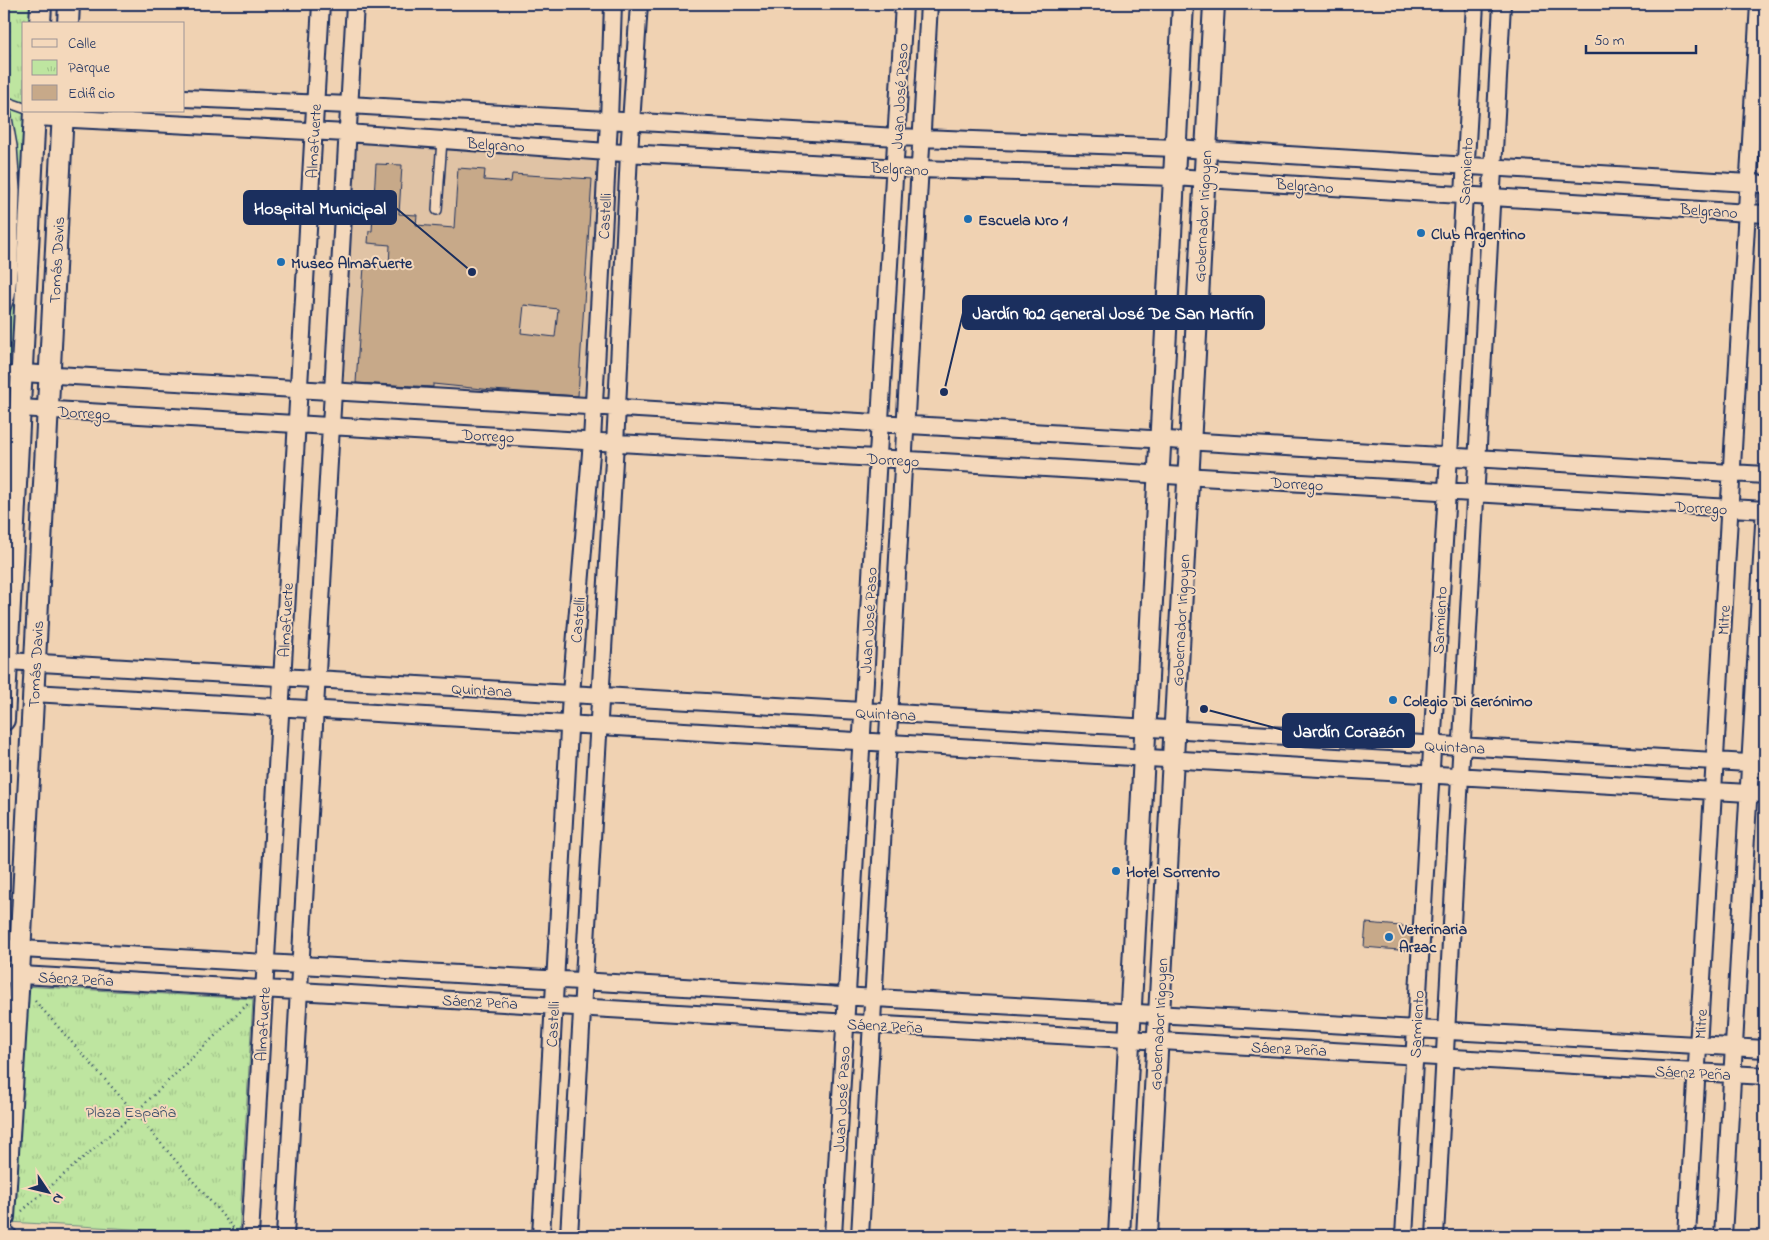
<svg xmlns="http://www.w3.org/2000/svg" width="1769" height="1240" viewBox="0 0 1769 1240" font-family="'Indie Flower',sans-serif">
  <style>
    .built { fill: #e0c3a5 }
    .park { fill: url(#park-tufts); stroke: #6c8a7f }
    .building { fill: #c7a989; stroke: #1b2f5e; fill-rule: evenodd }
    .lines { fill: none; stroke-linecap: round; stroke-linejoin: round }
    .service-casing { stroke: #1b2f5e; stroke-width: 12 }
    .minor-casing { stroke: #1b2f5e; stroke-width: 20 }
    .tertiary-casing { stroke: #1b2f5e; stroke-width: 24 }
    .path { stroke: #1b2f5e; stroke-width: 2.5; stroke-dasharray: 1 4; stroke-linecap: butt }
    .service { stroke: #f4d8bb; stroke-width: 9 }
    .minor { stroke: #f4d8bb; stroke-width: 16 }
    .tertiary { stroke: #f4d8bb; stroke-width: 20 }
    .poi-dot { fill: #1f6fb2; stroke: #f4d8bb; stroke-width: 2 }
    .labels { text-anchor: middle; stroke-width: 4; stroke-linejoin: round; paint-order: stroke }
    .street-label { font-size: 16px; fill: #1b2f5e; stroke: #f4d8bb }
    .poi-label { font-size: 16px; font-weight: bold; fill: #1b2f5e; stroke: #f4d8bb; text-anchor: start }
    .park-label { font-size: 16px; fill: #334a68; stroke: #f4d8bb }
    .leader { fill: none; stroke: #1b2f5e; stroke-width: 2 }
    .callout-dot { fill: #1b2f5e; stroke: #f4d8bb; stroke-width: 2 }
    .callout { fill: #1b2f5e; stroke: #1b2f5e; stroke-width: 2 }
    .callout-label { font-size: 18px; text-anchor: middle; font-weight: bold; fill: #fff }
  </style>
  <defs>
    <pattern id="park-tufts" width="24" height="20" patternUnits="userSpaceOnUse" patternTransform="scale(1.25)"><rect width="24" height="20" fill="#bee5a0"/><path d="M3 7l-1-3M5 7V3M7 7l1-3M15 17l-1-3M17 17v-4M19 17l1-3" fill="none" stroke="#a3c58c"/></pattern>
  </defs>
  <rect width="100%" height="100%" fill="#f0d2b2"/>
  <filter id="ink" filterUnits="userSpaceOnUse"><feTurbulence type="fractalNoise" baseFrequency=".02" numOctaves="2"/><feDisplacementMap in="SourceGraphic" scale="10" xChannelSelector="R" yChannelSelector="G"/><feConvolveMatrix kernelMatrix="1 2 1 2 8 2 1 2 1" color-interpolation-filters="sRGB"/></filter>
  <g filter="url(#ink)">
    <path class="built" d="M 356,142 L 600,157 L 587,399 L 343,388 Z"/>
    <path class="park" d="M 4,4 L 33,4 L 32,24 L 24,24 L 24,111 L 27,111 L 4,553 Z
      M 23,986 L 253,999 L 239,1235 L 8,1222 Z"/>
    <path class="building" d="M 376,164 L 402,165 L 399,214 L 417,215 L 416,225 L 454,228 L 458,168 L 485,170 L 484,180 L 511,182 L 512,174 L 592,179 L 578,396 L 492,390 L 433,384 L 433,387 L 356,383 L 364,266 L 389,268 L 390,245 L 368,243 L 369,231 L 372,231 ZM 524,305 L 558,309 L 555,337 L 521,333 Z
      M 1366,923 L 1412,927 L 1410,951 L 1364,947 Z"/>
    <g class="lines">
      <defs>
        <path id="service" d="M 4,98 L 4,101 L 24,108
          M 437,210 L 442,140
          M 4,312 L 10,296 L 13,262 L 15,190 L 12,146 L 4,101
          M 4,371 L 21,373
          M 4,416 L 19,409"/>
        <path id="minor" d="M 184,98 L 349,105 L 897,137 L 1175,148 L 1765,184
          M 35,117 L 347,133 L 607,152 L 920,169 L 1173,177 L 1765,214
          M 22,373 L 1765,475
          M 20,408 L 1765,510
          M 7,661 L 1765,764
          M 33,693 L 1765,794
          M 4,948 L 1765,1049
          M 4,974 L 1765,1076
          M 250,1236 L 321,4
          M 285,1236 L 355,4
          M 541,1236 L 571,694 L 592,441 L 609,121 L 613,4
          M 569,1236 L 617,408 L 629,153 L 639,4
          M 833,1236 L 904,4
          M 860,1236 L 929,4
          M 1404,1236 L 1475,4
          M 1435,1236 L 1502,4
          M 1687,1236 L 1759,4
          M 1723,1236 L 1765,507"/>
        <path id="tertiary" d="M 40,24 L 41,4
          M 68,24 L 69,4
          M 4,720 L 35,111
          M 4,1217 L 19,975 L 63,111
          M 4,1236 L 6,1236
          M 1119,1236 L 1183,4
          M 1147,1236 L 1214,4"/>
      </defs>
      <use href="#service" class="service-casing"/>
      <use href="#minor" class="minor-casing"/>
      <use href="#tertiary" class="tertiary-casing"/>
      <path class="path" d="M 35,1001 L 135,1113 L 235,1230
        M 22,1211 L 135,1113 L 248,1004"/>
      <use href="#service" class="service"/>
      <use href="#minor" class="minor"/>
      <use href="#tertiary" class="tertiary"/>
    </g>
  </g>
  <g class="poi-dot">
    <circle cx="968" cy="219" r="5"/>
    <circle cx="1421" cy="233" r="5"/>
    <circle cx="281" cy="262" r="5"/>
    <circle cx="1393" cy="700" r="5"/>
    <circle cx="1116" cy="871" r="5"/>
    <circle cx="1389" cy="937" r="5"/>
  </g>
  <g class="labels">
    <g class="street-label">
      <text transform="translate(899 96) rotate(-87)" y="6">Juan José Paso</text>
      <text transform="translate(313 141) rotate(-87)" y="6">Almafuerte</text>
      <text transform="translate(496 144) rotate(4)" y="6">Belgrano</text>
      <text transform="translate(900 168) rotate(3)" y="6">Belgrano</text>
      <text transform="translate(1465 171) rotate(-87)" y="6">Sarmiento</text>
      <text transform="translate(1305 185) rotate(4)" y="6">Belgrano</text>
      <text transform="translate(1709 210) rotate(4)" y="6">Belgrano</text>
      <text transform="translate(604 216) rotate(-87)" y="6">Castelli</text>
      <text transform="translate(1202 216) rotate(-87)" y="6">Gobernador Irigoyen</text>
      <text transform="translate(56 260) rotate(-87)" y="6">Tomás Davis</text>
      <text transform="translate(84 412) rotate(3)" y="6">Dorrego</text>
      <text transform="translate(488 435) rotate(3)" y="6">Dorrego</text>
      <text transform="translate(893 459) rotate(3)" y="6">Dorrego</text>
      <text transform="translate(1297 483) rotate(3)" y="6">Dorrego</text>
      <text transform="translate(1701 507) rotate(3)" y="6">Dorrego</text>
      <text transform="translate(285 620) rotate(-87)" y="6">Almafuerte</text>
      <text transform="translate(577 620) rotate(-85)" y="6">Castelli</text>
      <text transform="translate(868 620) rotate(-87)" y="6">Juan José Paso</text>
      <text transform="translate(1180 620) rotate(-87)" y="6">Gobernador Irigoyen</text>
      <text transform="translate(1439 620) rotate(-87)" y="6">Sarmiento</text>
      <text transform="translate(1723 620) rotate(-87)" y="6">Mitre</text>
      <text transform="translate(35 664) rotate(-87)" y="6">Tomás Davis</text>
      <text transform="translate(482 689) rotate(3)" y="6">Quintana</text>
      <text transform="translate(886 713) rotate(3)" y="6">Quintana</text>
      <text transform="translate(1455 746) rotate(3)" y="6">Quintana</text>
      <text transform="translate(76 978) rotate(3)" y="6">Sáenz Peña</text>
      <text transform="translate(480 1001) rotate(3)" y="6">Sáenz Peña</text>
      <text transform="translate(262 1024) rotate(-87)" y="6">Almafuerte</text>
      <text transform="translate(552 1024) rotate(-87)" y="6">Castelli</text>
      <text transform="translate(1158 1024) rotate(-87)" y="6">Gobernador Irigoyen</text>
      <text transform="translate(1416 1024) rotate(-87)" y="6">Sarmiento</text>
      <text transform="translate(1700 1024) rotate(-87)" y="6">Mitre</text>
      <text transform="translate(885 1025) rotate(3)" y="6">Sáenz Peña</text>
      <text transform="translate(1289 1048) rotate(3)" y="6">Sáenz Peña</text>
      <text transform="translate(1693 1072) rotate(3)" y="6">Sáenz Peña</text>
      <text transform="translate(841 1099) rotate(-87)" y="6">Juan José Paso</text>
    </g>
    <g class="poi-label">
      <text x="978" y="225">Escuela Nro 1</text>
      <text x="1431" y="239">Club Argentino</text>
      <text x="291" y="268">Museo Almafuerte</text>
      <text x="1403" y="706">Colegio Di Gerónimo</text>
      <text x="1126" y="877">Hotel Sorrento</text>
      <text x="1399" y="934">Veterinaria<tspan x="1399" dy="18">Arzac</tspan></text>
    </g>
    <g class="park-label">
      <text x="131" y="1117">Plaza España</text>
    </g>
  </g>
  <path class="leader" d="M472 272L396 208M944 392L963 313M1204 709L1283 730"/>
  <g class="callout-dot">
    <circle cx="472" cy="272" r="5"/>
    <circle cx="944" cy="392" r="5"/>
    <circle cx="1204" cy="709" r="5"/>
  </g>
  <g class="callout">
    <rect x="244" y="191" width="152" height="33" rx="5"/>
    <rect x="963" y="296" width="301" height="33" rx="5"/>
    <rect x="1283" y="714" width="131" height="33" rx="5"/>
  </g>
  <g class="callout-label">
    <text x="320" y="214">Hospital Municipal</text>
    <text x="1113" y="319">Jardín 902 General José De San Martín</text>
    <text x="1349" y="737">Jardín Corazón</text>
  </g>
  <rect width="1769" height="1240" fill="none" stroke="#f4d8bb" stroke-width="20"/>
  <rect x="10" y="10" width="1749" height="1220" fill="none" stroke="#1b2f5e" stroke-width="2" filter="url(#ink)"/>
  <rect x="22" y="22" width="162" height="90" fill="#f4d8bb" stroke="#9d9496"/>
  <rect x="32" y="39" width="25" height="8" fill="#f4d8bb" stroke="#9d9496"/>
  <text x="68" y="48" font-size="15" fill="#1b2f5e">Calle</text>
  <rect x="32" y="60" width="25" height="15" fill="url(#park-tufts)" stroke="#9d9496"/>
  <text x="68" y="72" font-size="15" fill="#1b2f5e">Parque</text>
  <rect x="32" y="85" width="25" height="15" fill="#c7a989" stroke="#9d9496"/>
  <text x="68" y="98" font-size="15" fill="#1b2f5e">Edificio</text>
  <g transform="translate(48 1192) rotate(125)" stroke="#f4d8bb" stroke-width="4" paint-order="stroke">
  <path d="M0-4L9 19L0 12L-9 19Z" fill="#1b2f5e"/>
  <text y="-8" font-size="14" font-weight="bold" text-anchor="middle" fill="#1b2f5e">N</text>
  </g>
  <path d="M1586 45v8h110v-8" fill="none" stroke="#1b2f5e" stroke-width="2.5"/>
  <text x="1594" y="45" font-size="15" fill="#1b2f5e" stroke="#f4d8bb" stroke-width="4" paint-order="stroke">50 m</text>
</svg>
